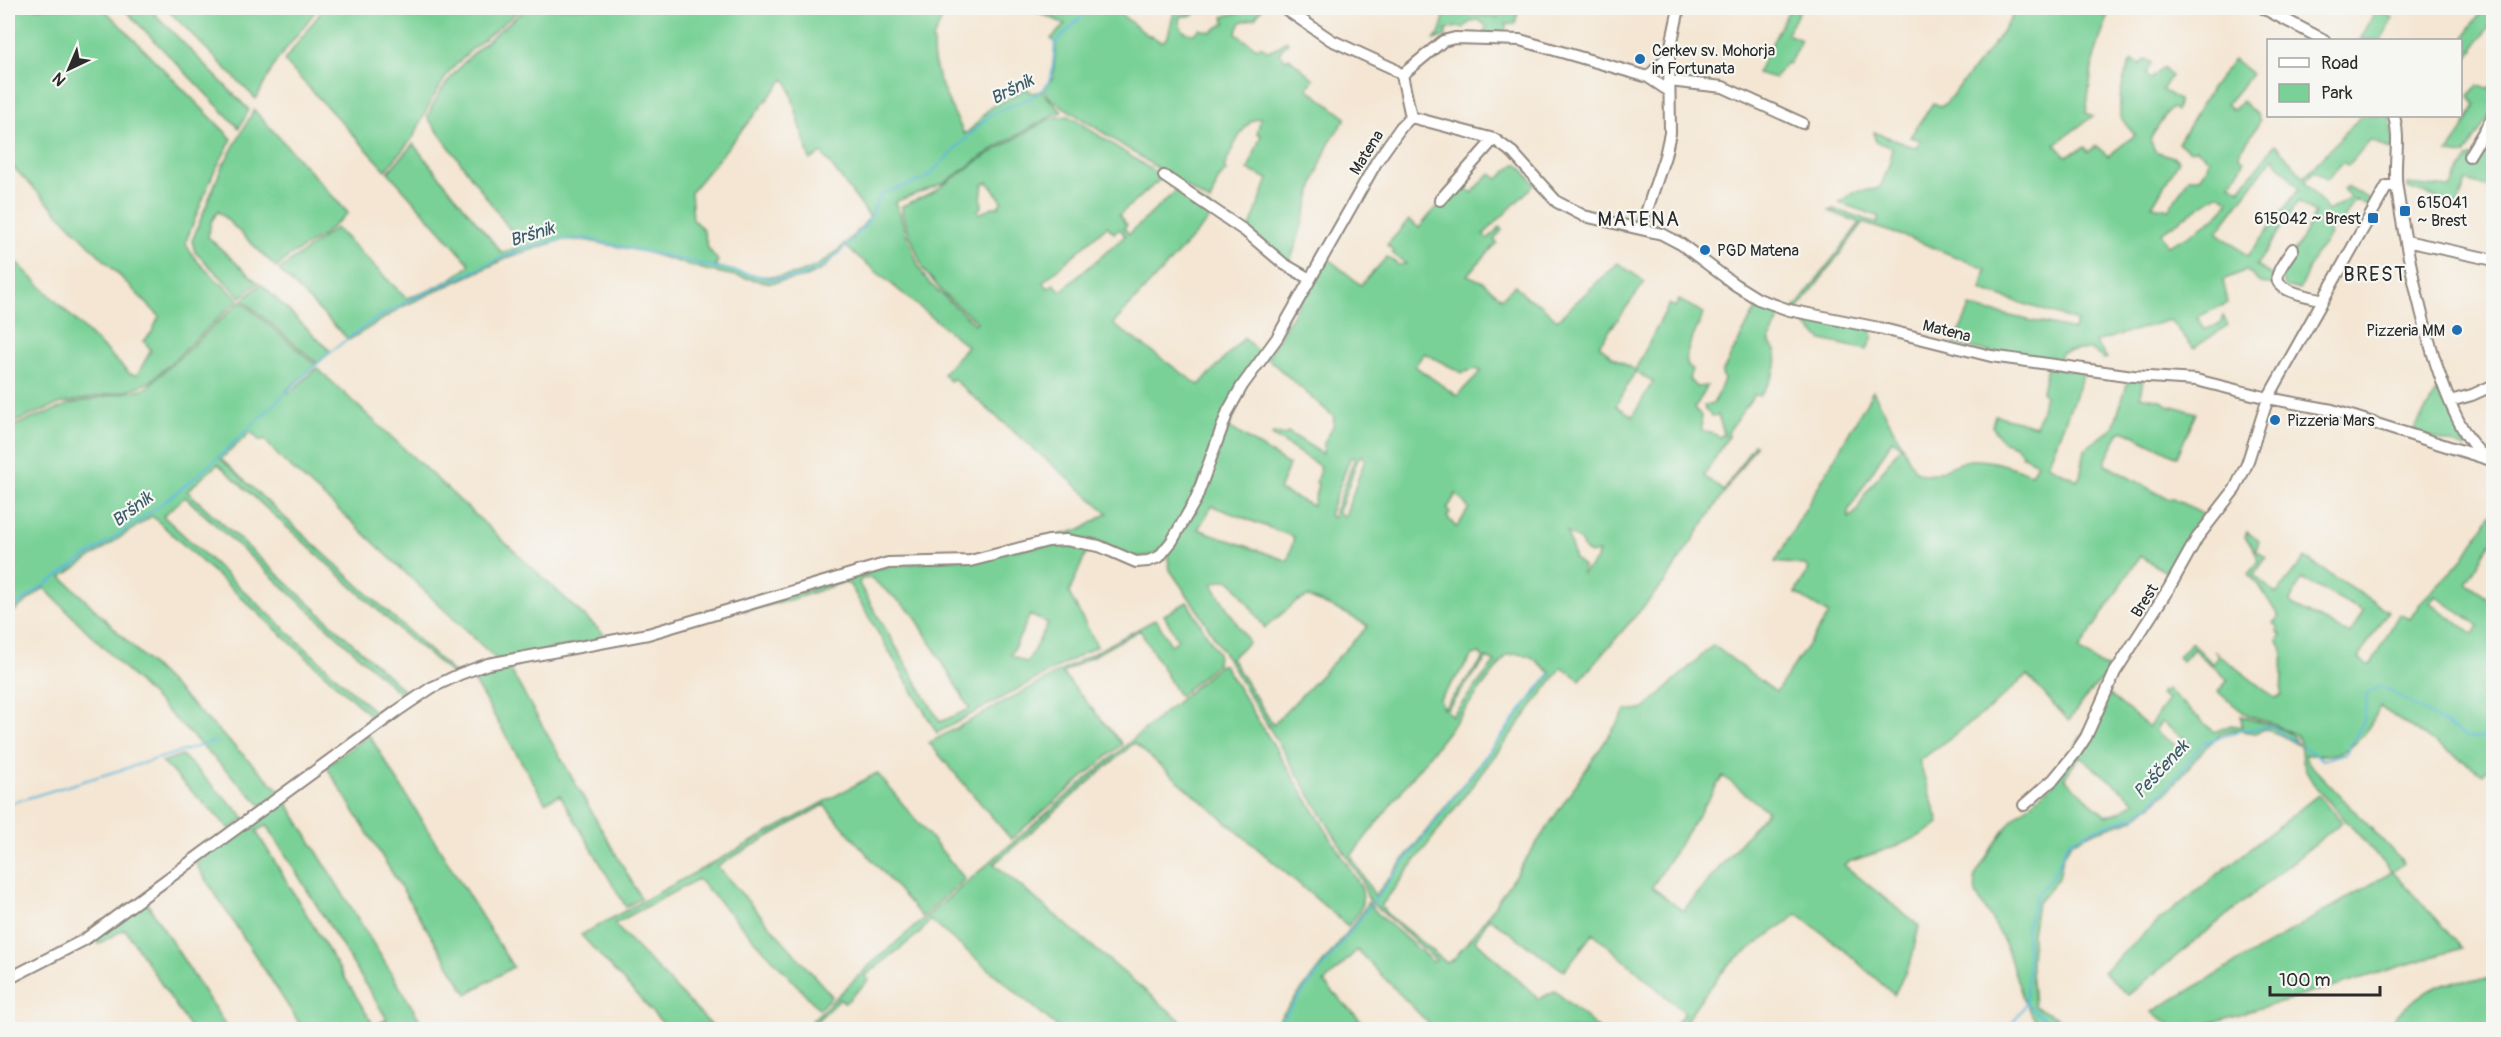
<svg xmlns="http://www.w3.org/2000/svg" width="2501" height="1037" viewBox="0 0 2501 1037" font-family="Pangolin,sans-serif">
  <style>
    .green { fill: #79d197; stroke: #527e61; stroke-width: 1.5; fill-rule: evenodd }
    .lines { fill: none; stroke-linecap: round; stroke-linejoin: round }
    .stream { stroke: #5eb8dc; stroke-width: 2 }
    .minor-casing { stroke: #90887f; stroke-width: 14 }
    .minor { stroke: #fff; stroke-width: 10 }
    .poi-dot { fill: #1f6fb2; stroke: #f6f6f2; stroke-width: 2 }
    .labels { text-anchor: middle; stroke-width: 4.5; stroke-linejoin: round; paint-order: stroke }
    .poi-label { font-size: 16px; fill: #2b2b2b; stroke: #f6f6f2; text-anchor: start }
    .street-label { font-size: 16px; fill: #2b2b2b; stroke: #f6f6f2 }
    .water-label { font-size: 18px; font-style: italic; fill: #3d5c69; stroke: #f6f6f2 }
    .quarter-label { font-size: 20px; letter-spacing: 1.5px; fill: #2b2b2b; stroke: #f6f6f2 }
  </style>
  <rect width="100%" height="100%" fill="#f6f6f2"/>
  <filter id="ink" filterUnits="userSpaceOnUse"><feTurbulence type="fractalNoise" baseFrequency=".0167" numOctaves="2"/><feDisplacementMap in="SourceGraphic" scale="12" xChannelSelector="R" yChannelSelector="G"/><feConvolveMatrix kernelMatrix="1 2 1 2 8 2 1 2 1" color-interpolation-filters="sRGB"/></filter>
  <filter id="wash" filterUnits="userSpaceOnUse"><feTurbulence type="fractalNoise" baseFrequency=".008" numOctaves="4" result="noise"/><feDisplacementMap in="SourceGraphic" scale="24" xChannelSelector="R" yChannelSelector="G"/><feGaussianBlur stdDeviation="1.35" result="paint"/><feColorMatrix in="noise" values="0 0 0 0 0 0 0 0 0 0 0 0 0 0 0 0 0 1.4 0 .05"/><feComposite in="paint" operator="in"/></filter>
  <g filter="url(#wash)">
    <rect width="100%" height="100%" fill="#f4e6d3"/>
    <path class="green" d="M 8,8 L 103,8 L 232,139 L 213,174 L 186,241 C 188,259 226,287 239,299 L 150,382 L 125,391 L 59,404 L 8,425 L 8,254 L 130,374 L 137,375 L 151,350 L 144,341 L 152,332 L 159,316 L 8,162 Z
      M 123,8 L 149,8 L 249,110 L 239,128 Z
      M 166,8 L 318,8 L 276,62 L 256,99 Z
      M 324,8 L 522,8 L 472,49 L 449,72 L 431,101 L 414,136 L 386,170 L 284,61 Z
      M 527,8 L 947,8 L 932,41 L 934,42 C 928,67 954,111 964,134 C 976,129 981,114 992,107 C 1004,100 1015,97 1025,88 L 1033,93 L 1041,91 L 1062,112 L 1051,116 L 990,151 L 944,183 L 895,202 L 920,270 L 930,284 L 975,324 L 977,322 L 944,294 L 923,269 L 902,214 L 902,206 L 935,191 L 987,155 L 1051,118 L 1069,116 L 1163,177 L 1119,215 L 1127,225 L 1124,228 L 1129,234 L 1180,187 L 1216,212 L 1113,324 L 1199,385 L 1244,338 L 1262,355 L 1247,373 L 1195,493 L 1165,546 L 1153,555 L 1132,558 L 1093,540 L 1058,536 L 1082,529 L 1108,513 L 953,379 L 950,381 L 943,374 L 967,346 L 845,246 L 823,269 L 806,277 L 770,283 L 706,270 L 645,252 L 584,240 L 562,240 L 512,256 L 404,306 L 349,340 L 279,270 L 336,228 L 406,298 C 428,293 452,280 469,266 L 469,263 L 388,172 L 413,144 L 502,253 L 519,247 L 520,243 L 427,117 C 448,68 487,41 527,8 ZM 784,79 L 788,83 L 810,160 L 822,153 L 870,217 C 820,276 790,289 715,266 L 718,261 L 708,248 L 703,229 L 693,220 L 691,192 ZM 988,182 L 1002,201 L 998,207 L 993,207 L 979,214 L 978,210 L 982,206 L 981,199 L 983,184 ZM 1107,226 L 1114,233 L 1120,229 L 1125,236 L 1061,291 L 1054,284 L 1048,288 L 1043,282 Z
      M 1029,8 L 1127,8 L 1121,12 L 1122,15 L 1146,34 L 1162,42 L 1168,36 L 1175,8 L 1197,11 L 1193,15 L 1179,17 C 1180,29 1182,33 1194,34 L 1200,29 L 1211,32 L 1225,23 L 1223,17 L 1250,8 L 1262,8 L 1255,18 L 1241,22 L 1236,34 L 1257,48 L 1261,46 L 1268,51 L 1280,46 L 1286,40 L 1288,42 L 1279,53 L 1286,60 L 1289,58 L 1314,79 L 1307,88 L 1346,118 C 1341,126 1334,134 1330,142 C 1312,177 1305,225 1289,264 L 1249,230 L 1268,179 L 1248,170 L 1261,135 L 1257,133 L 1261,118 C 1244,117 1231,153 1224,167 L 1226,171 L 1218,180 L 1210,202 L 1051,99 L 1043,89 L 1053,77 L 1056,43 L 1051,39 L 1065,24 Z
      M 1446,8 L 1497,18 L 1499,8 L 1519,8 L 1515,24 L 1506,24 L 1505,37 L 1483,35 L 1487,27 L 1479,20 L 1472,21 L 1463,28 L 1457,27 L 1446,30 L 1446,36 L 1434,40 L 1440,33 Z
      M 1790,8 L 1801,8 L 1787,34 L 1801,40 L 1789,64 L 1786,63 L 1775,78 L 1757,73 Z
      M 2018,8 L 2110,8 L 2093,61 L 2086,113 L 2093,116 L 2055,144 L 2066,156 L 2085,147 L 2088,152 L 2096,146 L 2108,156 L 2135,135 C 2131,130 2122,122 2121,116 C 2117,102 2124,72 2132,60 L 2140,65 L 2146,59 L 2152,63 L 2146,74 L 2150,80 L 2163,68 L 2171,76 L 2162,90 L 2179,100 L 2176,111 L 2172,108 L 2168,111 L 2150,139 L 2155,151 C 2164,155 2171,154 2179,161 L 2152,206 L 2169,209 L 2189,178 L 2199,178 L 2206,169 L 2209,159 L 2196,149 L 2191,151 L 2178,143 L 2211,89 L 2234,59 L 2252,74 L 2227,104 L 2234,110 L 2242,101 L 2257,115 L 2260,121 C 2254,130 2247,145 2240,150 L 2239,157 L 2245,161 L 2230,184 L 2240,190 L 2275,144 L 2304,177 L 2361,116 L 2390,116 L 2394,151 L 2370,140 L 2348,166 L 2343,162 L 2327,180 L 2314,171 L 2305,182 L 2328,211 L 2351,198 L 2343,189 L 2347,187 L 2373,200 L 2370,207 L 2355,200 L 2338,229 L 2334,226 L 2329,233 L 2331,235 L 2315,255 L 2299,290 L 2285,286 L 2280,272 L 2298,246 L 2315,213 L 2298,202 L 2256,266 L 2275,277 L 2278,285 L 2260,283 L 2246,270 L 2223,280 L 2228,303 L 2197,317 L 2204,330 L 2220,324 L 2223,316 L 2228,325 L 2194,348 L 2170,320 L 2095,342 L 2107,358 L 2104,359 L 2089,349 L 2062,352 L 2057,362 L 1994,353 L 1954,344 L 1970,307 L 2074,330 L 2077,321 L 1981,290 L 1986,269 L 1912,239 L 1863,223 L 1798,309 L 1794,309 L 1860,223 L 1829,211 L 1833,209 L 1878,223 L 1878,216 L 1839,203 L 1853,192 L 1876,189 L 1881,186 L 1890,162 L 1892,147 L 1875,142 L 1874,132 L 1916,148 L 1921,140 L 1910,137 L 1933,103 L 1941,106 L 1945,104 L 1993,45 ZM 2273,157 L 2299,189 L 2248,256 L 2217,232 ZM 2219,194 L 2229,201 C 2222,217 2183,240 2167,246 L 2161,233 Z
      M 2484,8 L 2493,8 L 2491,24 L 2463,64 C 2454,47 2474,21 2484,8 Z
      M 2377,9 L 2393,18 L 2381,40 L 2360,40 Z
      M 2493,81 L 2491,91 L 2493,94 L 2493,109 L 2465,155 L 2448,153 C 2459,137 2466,122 2476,105 L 2469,96 L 2476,86 L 2489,88 Z
      M 254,110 L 348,213 L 322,236 L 287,258 L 277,268 L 218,211 L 211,222 L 208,237 L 258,283 L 241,297 L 195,252 L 192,241 L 221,169 Z
      M 2493,148 L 2493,183 L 2491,188 L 2466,181 L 2458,205 L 2408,188 L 2408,184 L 2450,188 L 2468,158 Z
      M 1515,164 L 1518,164 L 1535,184 L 1483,235 L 1488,239 L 1500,227 L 1502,230 L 1494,240 L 1497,243 L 1467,275 L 1483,282 L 1502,298 L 1515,285 L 1526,297 L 1541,305 L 1557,320 L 1618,263 L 1645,282 L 1599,345 L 1612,357 L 1635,370 L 1669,304 L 1675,307 L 1679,300 L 1704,313 L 1689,346 L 1686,357 L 1688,367 L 1692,369 L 1689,379 L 1696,387 L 1707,386 L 1695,408 L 1701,416 L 1702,430 C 1708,434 1714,432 1719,437 L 1724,434 L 1718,415 L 1712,416 L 1705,410 L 1704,406 L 1713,404 L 1724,380 L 1722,373 L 1753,314 L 1762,304 L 1780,312 C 1780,323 1773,328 1770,338 C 1768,344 1773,346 1775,351 C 1781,368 1769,383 1760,396 L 1754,395 L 1728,432 L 1729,435 L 1704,476 L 1724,491 L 1754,444 L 1756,445 L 1664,583 L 1580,680 L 1562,667 L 1381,906 L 1386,913 L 1447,963 L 1454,959 L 1487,917 L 1626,710 L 1634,711 L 1644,709 L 1713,645 L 1776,692 L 1829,614 L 1795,593 L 1809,569 L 1805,565 L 1775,562 L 1873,391 L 1915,470 C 1934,484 1950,461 1971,460 C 1991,459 2013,467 2031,474 L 2037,463 L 2021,455 L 2022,453 L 2015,446 L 2002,441 L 1992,426 L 1995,415 L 2036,426 L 2045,396 L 2042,391 L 2047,367 L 2084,372 L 2048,465 L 2077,480 L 2080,477 L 2085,449 L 2113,428 L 2129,378 L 2143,379 L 2140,396 L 2161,400 L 2172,408 L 2173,406 L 2196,413 L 2177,457 L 2123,430 L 2119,433 L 2106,460 L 2106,465 L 2168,499 L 2173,498 L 2206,516 L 2171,575 L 2140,556 L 2079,650 L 2113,673 L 2108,680 L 2104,678 L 2083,700 L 2069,721 L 2027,675 L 1993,706 L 1919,761 L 1939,823 C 1914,844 1879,851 1848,862 L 1844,865 L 1919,926 L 1911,961 L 1894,995 L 1844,950 L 1798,914 L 1729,964 L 1697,1004 L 1680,1030 L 1670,1029 L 1685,1013 L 1593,933 L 1564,971 L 1489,918 L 1475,940 L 1539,999 L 1555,991 L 1599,1029 L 1434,1029 L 1357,950 L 1324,983 L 1369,1029 L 1302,1029 L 1295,1023 L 1289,1029 L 1271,1029 L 1357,920 L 1368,902 L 1378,914 L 1433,962 L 1436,960 L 1373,904 L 1368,898 L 1362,881 L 1199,612 L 1170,570 L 1167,553 L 1232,409 L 1235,412 L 1229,427 L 1289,465 L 1279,490 L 1313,506 L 1318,484 L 1316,482 L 1321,467 L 1272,435 L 1275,433 L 1284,436 L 1288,432 L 1323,454 L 1324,443 L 1333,426 L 1334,417 L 1267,358 L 1326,257 L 1361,285 L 1387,257 L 1399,265 L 1406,264 L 1392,253 L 1394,251 L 1387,245 L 1409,220 L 1419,228 L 1458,181 L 1472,193 L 1490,173 L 1498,179 ZM 1424,353 L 1462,373 L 1476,369 L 1481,371 L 1457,396 L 1415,366 ZM 1635,372 L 1653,381 L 1633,416 L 1616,406 ZM 1892,440 L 1901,446 L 1865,494 L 1857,511 L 1849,518 L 1848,511 ZM 1362,455 L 1365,459 L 1345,516 L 1341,515 L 1339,512 L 1358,459 ZM 1355,457 L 1333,518 L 1329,515 L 1350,458 ZM 1456,494 L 1469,508 L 1458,526 L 1456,527 L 1447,517 L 1450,513 L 1447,509 ZM 1212,506 L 1294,537 L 1288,561 L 1198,529 ZM 1567,532 L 1580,541 L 1585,551 L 1590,554 L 1599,552 L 1596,560 L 1582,574 L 1583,566 L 1575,559 ZM 1225,580 L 1232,581 L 1265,628 L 1296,602 L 1308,597 L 1347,614 L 1368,626 L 1273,725 L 1231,658 L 1249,642 L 1214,588 L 1213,583 ZM 1479,653 L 1484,658 L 1443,709 L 1440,699 L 1473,655 ZM 1519,654 L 1530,656 L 1551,673 L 1375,896 L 1351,856 L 1507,655 ZM 1487,658 L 1495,662 L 1452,716 L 1446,710 ZM 1723,776 L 1767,811 L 1683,911 L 1652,887 Z
      M 261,284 L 331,352 L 317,363 L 243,300 Z
      M 241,301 L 316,365 L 287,390 L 289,393 L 317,368 L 608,638 L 497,660 L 351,521 L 280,458 L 264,439 L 260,441 L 251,432 L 221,459 L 453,672 L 451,673 L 404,634 L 218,464 L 187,491 L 411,697 L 407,700 L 185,497 L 163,516 L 381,718 L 376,721 L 152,516 L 62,577 L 280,791 L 262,806 L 44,588 L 8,616 L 8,428 L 70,404 L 146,388 Z
      M 1794,315 L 1871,330 L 1873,336 L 1867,350 L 1822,340 Z
      M 2440,386 L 2469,445 L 2466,448 L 2413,431 Z
      M 2493,511 L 2493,539 L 2466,583 L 2493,602 L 2493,767 L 2489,767 L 2483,774 L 2380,707 C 2372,724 2356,751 2334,754 C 2325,756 2314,755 2305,755 L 2306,760 L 2404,863 L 2393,872 L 2462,948 L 2190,1029 L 2172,1029 L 2168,1023 L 2152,1012 L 2392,872 L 2313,784 L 2302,762 L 2300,741 L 2296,735 L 2275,724 L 2248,716 L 2218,692 L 2228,680 L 2193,649 L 2182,661 L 2178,657 L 2191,642 L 2213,664 L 2218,655 L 2214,651 L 2275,698 L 2281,695 L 2283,650 L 2277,640 L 2281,635 L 2277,631 L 2279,628 L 2274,623 L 2279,617 L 2259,585 L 2248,574 L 2259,561 L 2253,547 L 2245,537 L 2247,532 L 2259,541 L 2256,550 L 2266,558 L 2254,575 L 2276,594 L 2305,558 L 2388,611 L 2358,658 L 2368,665 L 2371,664 L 2399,614 L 2410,619 L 2421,602 L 2462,560 ZM 2302,579 L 2363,611 L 2350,634 L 2292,605 L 2290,601 ZM 2435,596 L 2479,626 L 2474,634 L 2430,603 Z
      M 1053,544 L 1089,546 L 1069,593 L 1097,646 L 937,733 L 850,585 L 844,582 L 794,599 L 744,611 L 744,609 L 880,568 ZM 871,578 L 913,613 L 970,709 L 940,722 L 859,584 L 861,579 ZM 1030,615 L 1048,623 L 1027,663 L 1011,655 Z
      M 1187,602 L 1218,653 L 1217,664 L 1179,696 L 1140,630 L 1062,673 L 1122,744 L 1011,839 L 929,743 L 1156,619 L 1171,645 L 1178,640 L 1164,615 Z
      M 507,664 L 641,898 L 626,907 L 560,795 L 545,802 L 469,673 Z
      M 1220,665 L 1224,665 L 1361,887 C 1366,903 1359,914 1348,926 L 1134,743 L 994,864 L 1191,1029 L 1060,1029 L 930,920 L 921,932 L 865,976 L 869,980 L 845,1003 L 840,999 L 808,1029 L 803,1029 L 872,963 Z
      M 2167,689 L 2214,732 L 2231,725 L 2242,727 L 2241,716 C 2257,724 2292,724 2298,745 L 2281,735 L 2265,729 L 2256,733 L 2233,730 L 2221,734 L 2205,748 L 2169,790 L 2134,819 L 2097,831 L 2071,843 L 2063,857 L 2059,877 L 2037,904 L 2032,933 L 2031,969 L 2034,1006 L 2063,1021 L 2071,1029 L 2044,1029 C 2021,1010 2016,970 2004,942 C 1996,924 1984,910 1976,893 L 1974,878 L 1991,849 L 2012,820 L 2052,785 L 2107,693 L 2149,727 L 2168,699 L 2160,694 L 2162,691 L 2164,692 ZM 2161,722 L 2190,743 L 2186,752 L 2155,731 ZM 2080,756 L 2135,801 L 2119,812 L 2106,816 L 2064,778 Z
      M 369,735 L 513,967 L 467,994 L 326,766 Z
      M 182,755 L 245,818 L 230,829 L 162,762 Z
      M 877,773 L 965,879 L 922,917 L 824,805 L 717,866 L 832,996 L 819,1009 L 698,879 L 614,924 L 715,1029 L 668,1029 L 581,935 Z
      M 2318,795 L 2342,822 L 2128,995 L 2103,972 L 2150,928 Z
      M 284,798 L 420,1020 L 403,1029 L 303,1029 L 195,863 ZM 267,825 L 387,1019 L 374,1026 L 256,831 Z
      M 145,900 L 228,1029 L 191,1029 L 125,929 L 98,944 L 93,937 Z
      M 2493,979 L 2493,1029 L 2386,1029 C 2395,1013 2427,988 2446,983 C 2461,979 2478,982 2493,979 Z"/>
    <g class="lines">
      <path class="stream" d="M 8,611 C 71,565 139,525 199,474 C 256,426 304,368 365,326 C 398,303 438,288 474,271 C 513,253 542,238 586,239 L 771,279 C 780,279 790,279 799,277 C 827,269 854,241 870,218 C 875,210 875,200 882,194 L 925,179 L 991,114 L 1032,97 L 1047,86 L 1052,72 L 1055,44 L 1089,8
        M 2302,746 L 2323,760 L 2346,753 L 2364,721 L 2367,693 L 2382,686 L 2467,737 L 2494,739
        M 8,804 L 216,741
        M 2026,1004 L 2059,1030
        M 1274,1030 L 1551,672
        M 2007,1030 L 2026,1004 L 2028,963 L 2026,927 L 2037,895 L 2055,872 L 2069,841 L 2098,828 L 2136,816 L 2168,787 L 2202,744 L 2238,731 L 2271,726 L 2296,742"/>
    </g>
  </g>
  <g filter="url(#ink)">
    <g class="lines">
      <defs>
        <path id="minor" d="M 1284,8 L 1331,40 L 1392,68 L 1402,75 L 1411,117
          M 2263,8 L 2324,40
          M 1402,75 L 1443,41 L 1455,38 L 1520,40 L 1648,77 L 1669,91
          M 1648,77 L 1669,55
          M 1669,81 L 1723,87 L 1802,123
          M 2394,116 C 2401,140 2393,164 2397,188 C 2405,248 2438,419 2484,456
          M 1411,117 L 1494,139 L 1513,153 L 1557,202 L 1584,216 L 1662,234 L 1681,244 L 1734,284 L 1758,299 L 1789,310 L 1879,328 L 1991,356 L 2133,376 L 2196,380 L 2268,398 L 2332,410 L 2494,461
          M 2469,156 L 2494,115
          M 1164,176 L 1245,231 L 1284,264 L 1310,279
          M 1440,200 L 1494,139
          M 1641,228 L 1665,156 L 1670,133 L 1669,55 L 1679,8
          M 2406,241 L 2494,260
          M 2293,249 C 2288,256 2281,265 2278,274 C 2272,292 2311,296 2323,300
          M 2450,401 L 2472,395 L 2494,385
          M 2024,805 L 2054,779 L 2076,752 L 2086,737 L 2115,672 L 2169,588 L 2197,538 L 2235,489 L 2247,464 L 2268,398 L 2387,186 L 2396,186
          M 8,979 L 84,940 L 397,711 L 431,688 L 460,674 L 488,664 L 648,634 L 888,563 L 970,561 L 1048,541 L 1066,540 L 1099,546 L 1136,562 L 1148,561 L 1159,557 L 1172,541 L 1196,499 L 1228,411 L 1242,386 L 1277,338 L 1377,161 L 1401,127 L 1411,117"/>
      </defs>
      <use href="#minor" class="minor-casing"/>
      <use href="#minor" class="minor"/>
    </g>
  </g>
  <g class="poi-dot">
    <circle cx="1640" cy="59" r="6"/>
    <rect x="2399" y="205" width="12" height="12" rx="3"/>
    <rect x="2367" y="212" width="12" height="12" rx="3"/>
    <circle cx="1705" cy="250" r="6"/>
    <circle cx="2457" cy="330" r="6"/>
    <circle cx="2275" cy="420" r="6"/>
  </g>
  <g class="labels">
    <g class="poi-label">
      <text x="1652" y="56">Cerkev sv. Mohorja<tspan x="1652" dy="18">in Fortunata</tspan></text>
      <text x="2417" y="208">615041<tspan x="2417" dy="18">~ Brest</tspan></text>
      <text x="2361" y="224" text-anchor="end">615042 ~ Brest</text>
      <text x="1717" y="256">PGD Matena</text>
      <text x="2445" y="336" text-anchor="end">Pizzeria MM</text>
      <text x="2287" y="426">Pizzeria Mars</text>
    </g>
    <g class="street-label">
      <text transform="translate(1366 152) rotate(-58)" y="6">Matena</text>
      <text transform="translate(1947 330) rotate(14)" y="6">Matena</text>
      <text transform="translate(2144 600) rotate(-58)" y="6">Brest</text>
    </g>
    <g class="water-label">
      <text transform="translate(1012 89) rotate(-27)" y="6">Bršnik</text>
      <text transform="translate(532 234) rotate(-17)" y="6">Bršnik</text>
      <text transform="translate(132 509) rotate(-37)" y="6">Bršnik</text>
      <text transform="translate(2161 769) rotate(-47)" y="6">Peščenek</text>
    </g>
    <g class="quarter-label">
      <text x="1639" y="226">MATENA</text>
      <text x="2375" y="281">BREST</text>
    </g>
  </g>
  <rect width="2501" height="1037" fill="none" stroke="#f6f6f2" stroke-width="30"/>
  <rect x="2267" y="39" width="195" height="78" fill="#f6f6f2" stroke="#a5a5a2" stroke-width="1.5"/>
  <rect x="2279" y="58" width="30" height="9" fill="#ffffff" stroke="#a5a5a2" stroke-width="1.5"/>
  <text x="2321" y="69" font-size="18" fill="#2b2b2b">Road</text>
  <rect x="2279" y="84" width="30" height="18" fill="#79d197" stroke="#a5a5a2" stroke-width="1.5"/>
  <text x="2321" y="99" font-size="18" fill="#2b2b2b">Park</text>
  <g transform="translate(69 69) rotate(224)" stroke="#f6f6f2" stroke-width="4.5" paint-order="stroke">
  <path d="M0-4.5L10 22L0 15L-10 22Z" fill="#2b2b2b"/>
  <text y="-9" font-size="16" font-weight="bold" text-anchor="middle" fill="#2b2b2b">N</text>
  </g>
  <path d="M2270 986v9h110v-9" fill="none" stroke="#2b2b2b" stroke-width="3"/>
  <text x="2279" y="986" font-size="18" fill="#2b2b2b" stroke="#f6f6f2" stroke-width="4.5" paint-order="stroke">100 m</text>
</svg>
